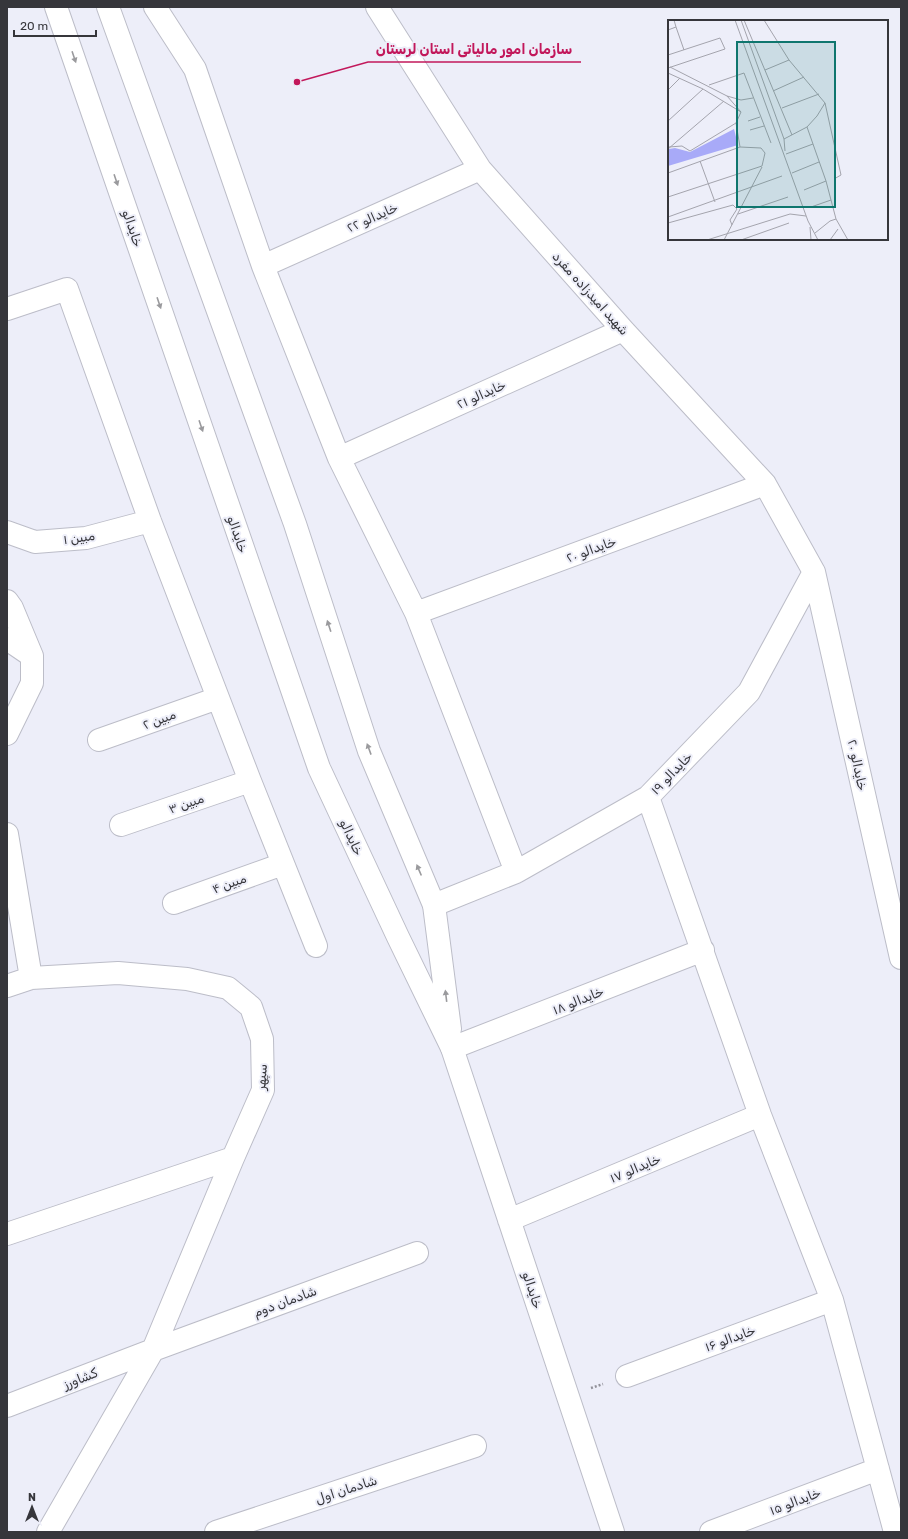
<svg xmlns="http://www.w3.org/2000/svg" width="908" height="1539" viewBox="0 0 908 1539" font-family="Rubik,'Noto Sans Arabic',sans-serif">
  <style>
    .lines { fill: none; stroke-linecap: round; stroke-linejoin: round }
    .street-casing { stroke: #bcbdc8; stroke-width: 24 }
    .secondary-casing { stroke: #bcbdc8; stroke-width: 24 }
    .path { stroke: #919199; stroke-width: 2.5; stroke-dasharray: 2 2; stroke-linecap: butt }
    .street { stroke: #fff; stroke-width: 22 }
    .secondary { stroke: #fff; stroke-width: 22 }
    .oneway { fill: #9a9a9d }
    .labels { text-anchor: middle; stroke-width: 4; stroke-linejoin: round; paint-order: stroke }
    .street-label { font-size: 13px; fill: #36363b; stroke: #edeef9 }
    .inset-road { fill: none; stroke: #a4a4ad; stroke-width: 1 }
    .view { fill: #0f766e; fill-opacity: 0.15; stroke: #0f766e; stroke-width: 2 }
    .inset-edge { fill: none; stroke: #36363b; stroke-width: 2 }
    .leader { fill: none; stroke: #c2185b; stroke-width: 1.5 }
    .callout-dot { fill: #c2185b; stroke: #edeef9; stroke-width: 1.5 }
    .callout-label { font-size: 14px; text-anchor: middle; font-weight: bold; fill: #c2185b; stroke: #edeef9; stroke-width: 4; stroke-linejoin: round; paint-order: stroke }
  </style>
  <rect width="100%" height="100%" fill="#edeef9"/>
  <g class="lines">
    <defs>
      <path id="street" d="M 155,7 L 195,69 L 263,266 L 339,458 L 416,613 L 516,872
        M 377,7 L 480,169 L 623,330 L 765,484 L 814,572 L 901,958
        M 263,266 L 480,169
        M 7,309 L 67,289 L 150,521 L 250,781 L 316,946
        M 339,458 L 623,330
        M 7,532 L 35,542 L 86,538 L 150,521
        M 7,601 L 12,608 L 32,656
        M 416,613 L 765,484
        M 7,639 L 32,656 L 32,683 L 7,734
        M 99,740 L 218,698
        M 648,797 L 760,1115 L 832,1300 L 895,1532
        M 121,825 L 250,781
        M 7,834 L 31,978
        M 174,903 L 283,864
        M 434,905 L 516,872 L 648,797 L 749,692 L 814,572
        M 7,986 L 31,978 L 118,973 L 187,979 L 228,988 L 251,1007 L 262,1039 L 263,1090 L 233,1158 L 7,1234
        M 509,1220 L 760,1115
        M 627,1376 L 832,1300
        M 7,1406 L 153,1350 L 417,1253
        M 48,1532 L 153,1350 L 233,1158
        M 216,1532 L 475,1446
        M 613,1532 L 452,1048 L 703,950
        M 711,1532 L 878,1469"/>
      <path id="secondary" d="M 56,7 L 319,768 L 398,937 L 452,1048
        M 108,7 L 295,524 L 369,751 L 434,905 L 450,1029"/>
    </defs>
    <use href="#street" class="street-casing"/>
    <use href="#secondary" class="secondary-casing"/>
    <path class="path" d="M 591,1388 L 603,1384"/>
    <use href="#street" class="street"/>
    <use href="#secondary" class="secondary"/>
  </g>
  <defs><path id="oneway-solid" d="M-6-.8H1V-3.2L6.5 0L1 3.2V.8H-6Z"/></defs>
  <g class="oneway">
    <use href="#oneway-solid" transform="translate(74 57) rotate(71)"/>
    <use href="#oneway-solid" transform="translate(116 180) rotate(71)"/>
    <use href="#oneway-solid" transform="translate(159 303) rotate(71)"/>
    <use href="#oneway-solid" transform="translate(201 426) rotate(71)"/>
    <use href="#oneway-solid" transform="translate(329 626) rotate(-108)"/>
    <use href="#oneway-solid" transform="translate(369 749) rotate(-110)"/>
    <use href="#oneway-solid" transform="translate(419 870) rotate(-113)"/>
    <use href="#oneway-solid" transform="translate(446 996) rotate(-97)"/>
  </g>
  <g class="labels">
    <g class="street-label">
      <text transform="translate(372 217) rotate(-24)" y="5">خایدالو ۲۲</text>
      <text transform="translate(133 228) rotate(71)" y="5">خایدالو</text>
      <text transform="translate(591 293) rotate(48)" y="5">شهید امیدزاده مفرد</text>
      <text transform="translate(481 394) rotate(-24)" y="5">خایدالو ۲۱</text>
      <text transform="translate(238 534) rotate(71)" y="5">خایدالو</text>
      <text transform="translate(79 537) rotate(-8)" y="5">مبین ۱</text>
      <text transform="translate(591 549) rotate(-20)" y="5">خایدالو ۲۰</text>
      <text transform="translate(159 719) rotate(-20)" y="5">مبین ۲</text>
      <text transform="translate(858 765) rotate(78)" y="5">خایدالو ۲۰</text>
      <text transform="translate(671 773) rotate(-46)" y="5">خایدالو ۱۹</text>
      <text transform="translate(186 803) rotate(-19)" y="5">مبین ۳</text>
      <text transform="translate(352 837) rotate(65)" y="5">خایدالو</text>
      <text transform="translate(229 883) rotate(-20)" y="5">مبین ۴</text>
      <text transform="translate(578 1000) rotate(-22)" y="5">خایدالو ۱۸</text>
      <text transform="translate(261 1077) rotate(-86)" y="5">سپهر</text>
      <text transform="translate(635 1168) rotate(-23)" y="5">خایدالو ۱۷</text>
      <text transform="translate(533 1290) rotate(72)" y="5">خایدالو</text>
      <text transform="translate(285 1301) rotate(-20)" y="5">شادمان دوم</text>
      <text transform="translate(730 1338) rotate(-20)" y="5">خایدالو ۱۶</text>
      <text transform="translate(80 1378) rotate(-21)" y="5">کشاورز</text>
      <text transform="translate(346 1489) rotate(-18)" y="5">شادمان اول</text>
      <text transform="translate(795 1501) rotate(-21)" y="5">خایدالو ۱۵</text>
    </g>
  </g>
  <g transform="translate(668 20)">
    <rect width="220" height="220" fill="#edeef9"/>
    <path d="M 66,109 L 70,125 L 0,146 L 1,129 L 7,128 L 22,132 Z" fill="#a8aaf8"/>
    <path class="inset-road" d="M 67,0 L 140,201 L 150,220M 73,0 L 116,119 L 117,131M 76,0 L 124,115M 96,0 L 121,40 L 157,83 L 173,155 L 166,159M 8,7 L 16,30M 0,10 L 8,7 L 6,0M 0,35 L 52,18 L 57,29 L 0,48M 2,47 L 59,76 L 73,92M 97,50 L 121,40M 0,53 L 35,69 L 73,92 L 68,103 L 22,131 L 14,126 L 1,127M 41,65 L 76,53 L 103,123M 0,70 L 12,58M 105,71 L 136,57M 59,76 L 73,80 L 85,78M 114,88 L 151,74M 0,101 L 35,69M 80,101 L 92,97M 68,103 L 72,127M 139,107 L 158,161 L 168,199 L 180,220M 82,110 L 96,106M 116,119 L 139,107 L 149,96 L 157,83M 0,129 L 56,81M 118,134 L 145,124M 32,141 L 47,182M 0,153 L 72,127 L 93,128 L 97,133 L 94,146 L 0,177M 124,153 L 151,142M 136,170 L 158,161M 143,187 L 163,180M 70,194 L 120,177M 0,197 L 114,156M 0,203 L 65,185 L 69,189 L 62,200 L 64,205M 142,207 L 143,220M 147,213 L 162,201 L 168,199M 39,220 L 122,194 L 138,196M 56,220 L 94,147M 73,220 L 121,203M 162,220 L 170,209"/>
    <path class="view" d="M 69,22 L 167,22 L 167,187 L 69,187 Z"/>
    <rect width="220" height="220" class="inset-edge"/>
  </g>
  <path class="leader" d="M297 82L368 62H581"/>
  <circle class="callout-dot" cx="297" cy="82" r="4"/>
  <g class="callout-label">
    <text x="474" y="54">سازمان امور مالیاتی استان لرستان</text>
  </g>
  <rect width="908" height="1539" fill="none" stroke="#36363b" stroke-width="16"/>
  <g transform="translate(32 1507)" stroke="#edeef9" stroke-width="3" paint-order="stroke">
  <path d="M0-3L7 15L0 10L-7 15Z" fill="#36363b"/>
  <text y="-6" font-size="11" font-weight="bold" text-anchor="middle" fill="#36363b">N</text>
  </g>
  <path d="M14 30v6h82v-6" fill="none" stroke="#36363b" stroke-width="2"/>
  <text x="20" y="30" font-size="12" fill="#36363b" stroke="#edeef9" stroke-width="3" paint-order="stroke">20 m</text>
</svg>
